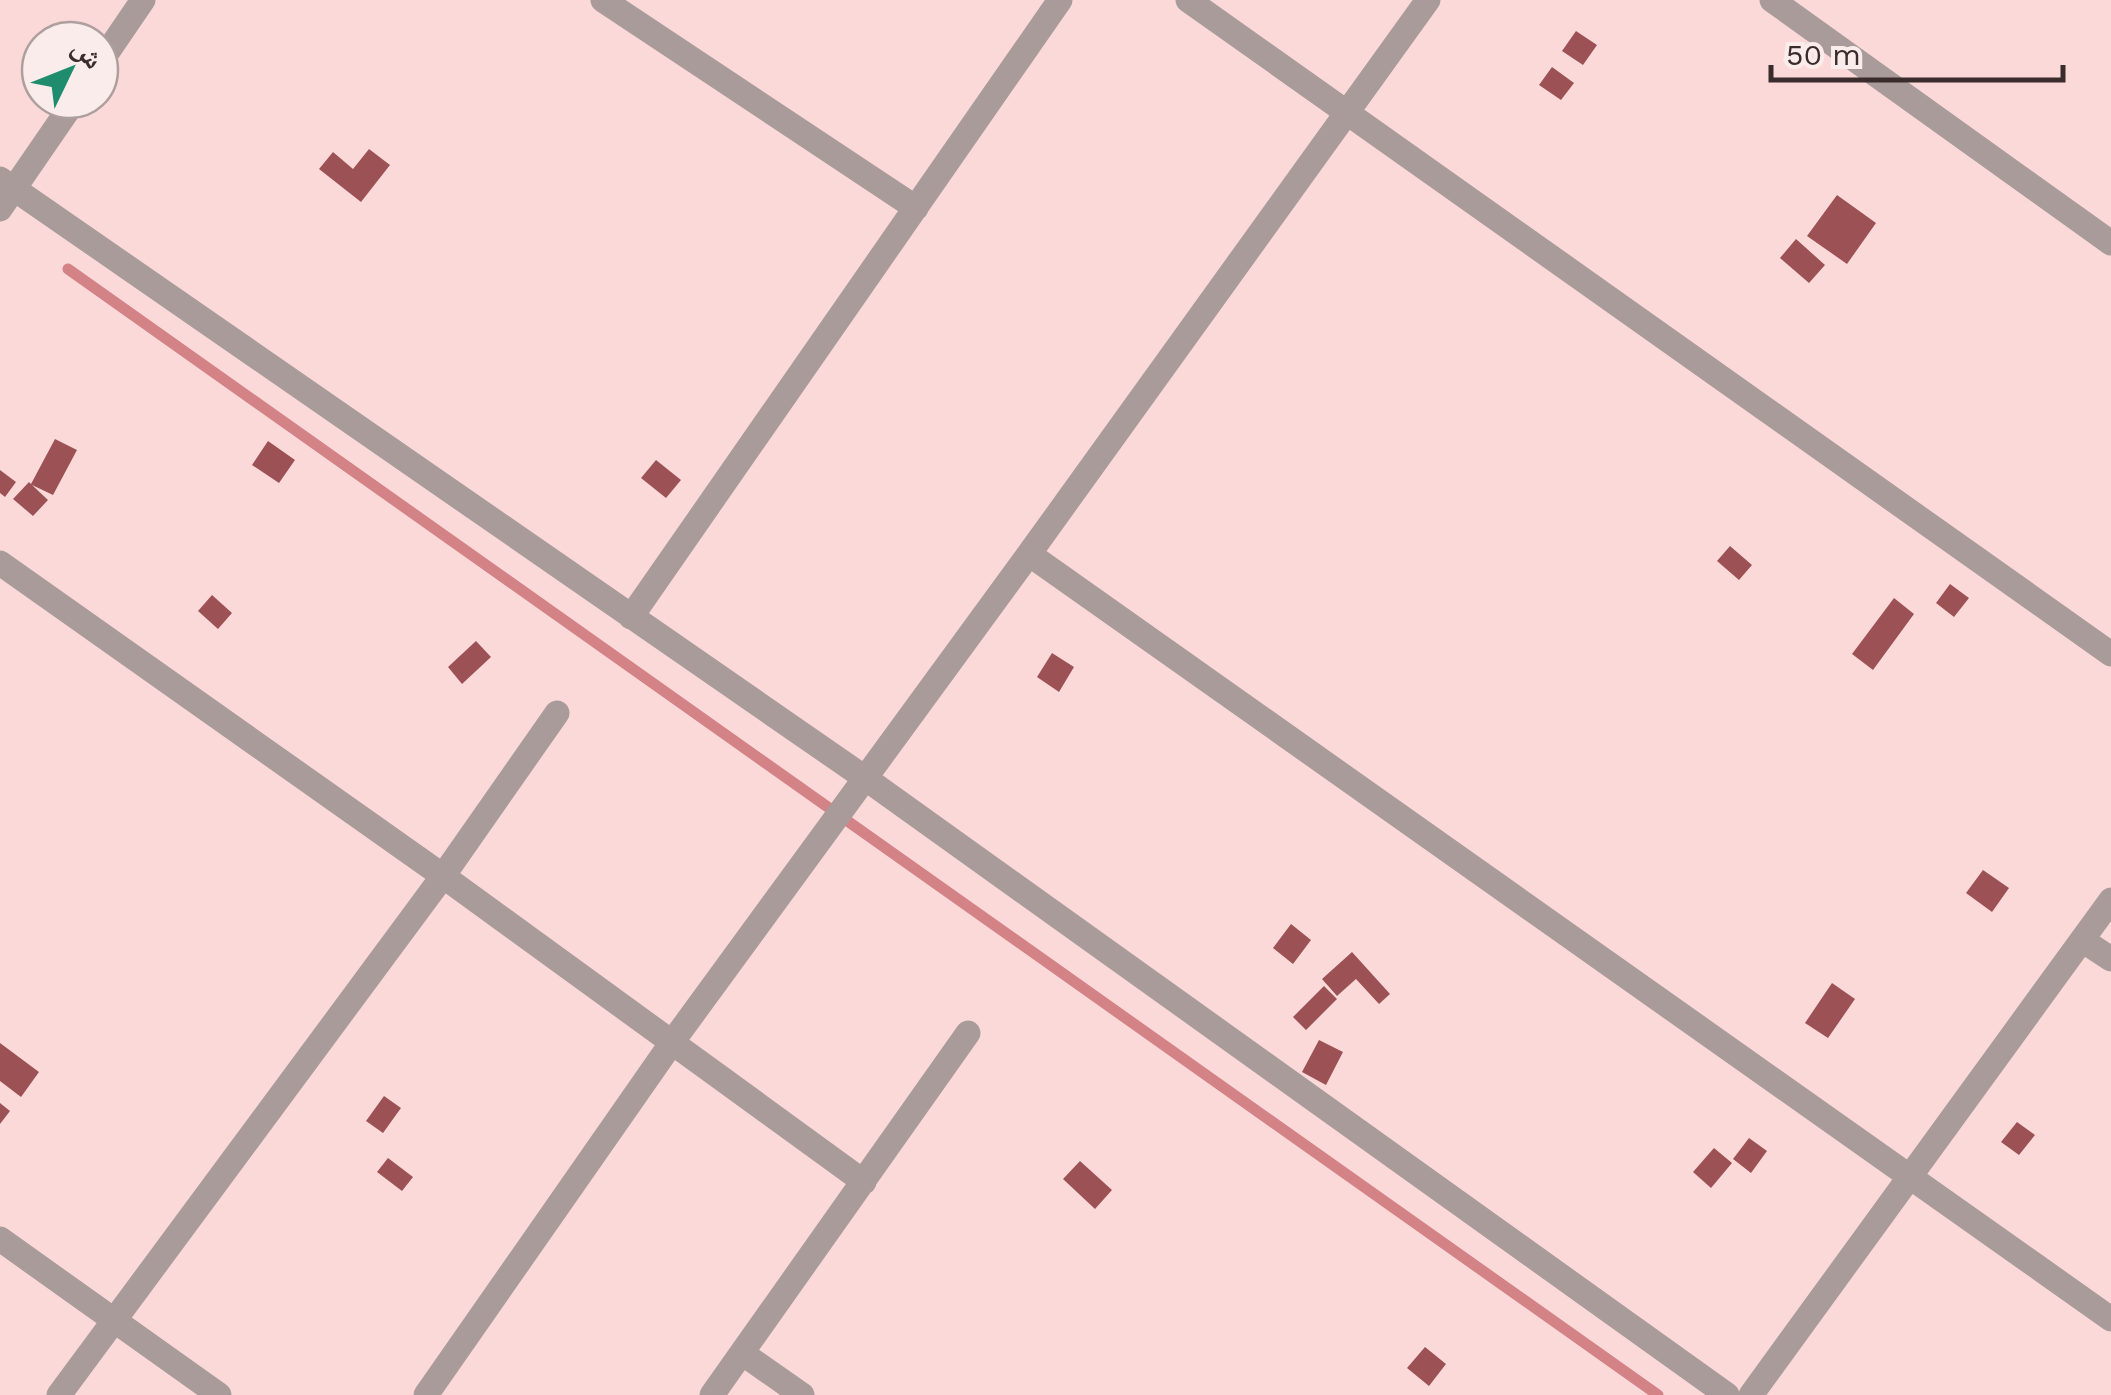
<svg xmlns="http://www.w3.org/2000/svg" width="2111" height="1395" viewBox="0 0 2111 1395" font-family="'Work Sans','Noto Naskh Arabic',sans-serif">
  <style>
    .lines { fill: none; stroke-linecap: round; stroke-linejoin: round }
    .stream { stroke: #d38386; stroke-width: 11 }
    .building { fill: #9c5255 }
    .minor { stroke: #aa9b9b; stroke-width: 25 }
  </style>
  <rect width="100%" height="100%" fill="#fcd9d9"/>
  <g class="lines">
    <path class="stream" d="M 68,269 L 1658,1395"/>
  </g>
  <path class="building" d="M 1576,31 L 1597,45 L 1583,65 L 1562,51 Z
    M 1552,67 L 1574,83 L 1561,100 L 1539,85 Z
    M 369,149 L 390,165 L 361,202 L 319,169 L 333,152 L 353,169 Z
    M 1837,195 L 1876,223 L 1847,264 L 1807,236 Z
    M 1796,239 L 1825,265 L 1809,283 L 1780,258 Z
    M 55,439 L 77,450 L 53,495 L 32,485 L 48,500 L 33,516 L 13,499 L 29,482 L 31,484 Z
    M 268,441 L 295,460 L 279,483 L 252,465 Z
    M 656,460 L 681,480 L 666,498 L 641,478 Z
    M 0,470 L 16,482 L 5,497 L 0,493 Z
    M 1730,546 L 1752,565 L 1739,580 L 1717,561 Z
    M 1950,584 L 1969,598 L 1954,617 L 1936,603 Z
    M 212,595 L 232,613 L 218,629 L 198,611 Z
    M 1894,598 L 1914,614 L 1873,670 L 1852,654 Z
    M 476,641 L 491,657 L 462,684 L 448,667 Z
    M 1052,653 L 1074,667 L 1059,692 L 1037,677 Z
    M 1983,870 L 2009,888 L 1992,912 L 1966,893 Z
    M 1291,924 L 1311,940 L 1293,964 L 1273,948 Z
    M 1352,952 L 1390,994 L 1379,1004 L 1356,979 L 1337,996 L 1322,979 Z
    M 1832,983 L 1855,999 L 1828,1038 L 1805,1023 Z
    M 1324,986 L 1337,999 L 1306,1030 L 1293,1017 Z
    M 1319,1040 L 1343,1052 L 1326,1085 L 1302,1072 Z
    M 0,1043 L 39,1072 L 21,1097 L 0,1081 Z
    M 384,1096 L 401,1108 L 383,1133 L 366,1121 Z
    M 0,1103 L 10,1111 L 0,1124 Z
    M 2017,1122 L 2035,1135 L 2019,1155 L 2001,1142 Z
    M 1749,1138 L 1767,1151 L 1751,1173 L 1733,1159 Z
    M 1714,1148 L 1732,1163 L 1711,1188 L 1693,1172 Z
    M 388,1158 L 413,1177 L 402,1191 L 377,1172 Z
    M 1080,1161 L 1112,1190 L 1095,1209 L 1063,1179 Z
    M 1425,1347 L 1446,1364 L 1429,1386 L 1407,1368 Z"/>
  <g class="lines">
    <path class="minor" d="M 603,0 L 916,208
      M 1188,0 L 2111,654
      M 1772,0 L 2111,243
      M 100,63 L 143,0
      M 0,179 L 865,778 L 1727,1395
      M 0,209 L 75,100
      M 1029,554 L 2111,1319
      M 0,563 L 443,876 L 864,1182
      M 631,617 L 1060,0
      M 2082,940 L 2111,959
      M 0,1239 L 219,1395
      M 742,1353 L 802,1395
      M 59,1395 L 443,876 L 557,713
      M 426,1395 L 673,1041 L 1029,554 L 1428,0
      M 712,1395 L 968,1033
      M 1751,1395 L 2111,900"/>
  </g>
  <g transform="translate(70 70) rotate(47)"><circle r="48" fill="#fbecec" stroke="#ae9f9f" stroke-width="2.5"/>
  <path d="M0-8L18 38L0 25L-18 38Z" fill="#1f8d6d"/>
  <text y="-15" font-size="28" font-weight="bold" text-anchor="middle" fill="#3a2c2c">ش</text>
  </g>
  <path d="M1771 65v15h292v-15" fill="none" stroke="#3a2c2c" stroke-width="5"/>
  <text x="1786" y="65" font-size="30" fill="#3a2c2c" stroke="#fbecec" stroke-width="8" paint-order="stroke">50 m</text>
</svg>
